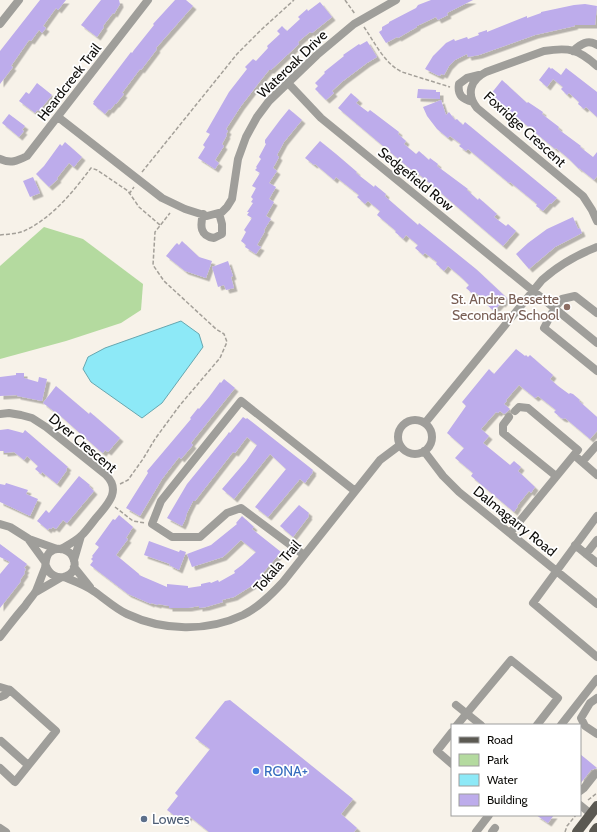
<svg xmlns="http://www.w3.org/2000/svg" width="597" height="832" viewBox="0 0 597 832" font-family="Cabin,sans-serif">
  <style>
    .green { fill: #b4da9f }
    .water { fill: #8de9f7; stroke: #67a7b0 }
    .building { fill: #bdaceb; filter: url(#shadow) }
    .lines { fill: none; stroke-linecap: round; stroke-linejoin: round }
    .path { stroke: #a4a099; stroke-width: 1.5; stroke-dasharray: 4 2; stroke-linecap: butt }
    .minor { stroke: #9f9e9a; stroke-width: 8 }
    .major { stroke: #5b5952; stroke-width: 10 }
    .education-dot { fill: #8d6e63; stroke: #fff; stroke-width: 1.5 }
    .shop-dot { fill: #3f7fe0; stroke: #fff; stroke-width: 1.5 }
    .service-dot { fill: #5c6f8a; stroke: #fff; stroke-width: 1.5 }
    .labels { text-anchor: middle; stroke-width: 3.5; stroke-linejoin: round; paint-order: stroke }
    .street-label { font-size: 14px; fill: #0d0c09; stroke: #fff }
    .education-label { font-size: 14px; fill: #785e54; stroke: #fff; text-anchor: end }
    .shop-label { font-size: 14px; fill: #366cbe; stroke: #fff; text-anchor: start }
    .service-label { font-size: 14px; fill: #4e5e75; stroke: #fff; text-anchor: start }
  </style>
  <defs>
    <filter id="shadow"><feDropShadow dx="3.5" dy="3.5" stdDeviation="0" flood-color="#0004"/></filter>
  </defs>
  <rect width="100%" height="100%" fill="#f7f2e9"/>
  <path class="green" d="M 44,227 L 83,239 L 143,284 L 141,310 L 121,323 L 66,341 L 0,359 L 0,266 Z"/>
  <path class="water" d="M 181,321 L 199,334 L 203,347 L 162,403 L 142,418 L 91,382 L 83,369 L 88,357 L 105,348 Z"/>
  <path class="building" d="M 40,0 L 66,0 L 58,10 L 56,8 L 43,26 L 46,28 L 42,33 L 39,30 L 31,41 L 29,40 L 11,66 L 13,67 L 0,84 L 0,51 Z
    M 101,0 L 119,0 L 120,4 L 114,14 L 113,13 L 103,26 L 104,27 L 97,37 L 81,25 Z
    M 175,0 L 186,0 L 193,6 L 156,48 L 157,49 L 141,70 L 140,69 L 122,93 L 124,94 L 116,104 L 115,104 L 110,110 L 109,109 L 105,114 L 93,104 L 94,102 L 93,102 L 131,52 L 132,53 L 134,50 L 154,25 L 153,24 Z
    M 431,0 L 473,0 L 447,13 L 448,15 L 438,20 L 436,17 L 417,26 L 417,27 L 398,38 L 397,37 L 386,43 L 379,32 L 382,30 L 382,27 L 389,23 L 389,22 L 416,8 L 418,5 Z
    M 320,2 L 332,17 L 312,33 L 310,32 L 298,42 L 299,44 L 271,70 L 269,70 L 261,80 L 241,106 L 226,129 L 228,131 L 226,134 L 227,135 L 222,144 L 224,146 L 215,160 L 219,163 L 215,169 L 198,158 L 205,147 L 203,145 L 210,134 L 206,132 L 229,92 L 247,69 L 245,67 L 253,59 L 256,61 L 268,48 L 267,46 L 280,34 L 277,31 L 282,26 L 287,31 L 300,19 L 298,17 L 307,9 L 308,11 Z
    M 585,4 L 597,6 L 595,25 L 574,25 L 575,26 L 535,35 L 479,55 L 468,57 L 467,54 L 455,60 L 449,66 L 444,75 L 441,74 L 440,76 L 437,75 L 425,69 L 433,56 L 446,43 L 454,39 L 455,41 L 467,37 L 468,39 L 479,35 L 478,33 L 487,30 L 487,32 L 527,16 L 527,18 L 541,13 L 541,12 L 574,5 Z
    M 367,41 L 377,57 L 367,63 L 343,81 L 332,91 L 334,93 L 326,100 L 315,89 L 318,86 L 315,83 L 325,73 L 324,72 L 344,56 L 343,55 L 359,44 L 360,45 Z
    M 549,67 L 551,69 L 552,68 L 561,75 L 566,68 L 597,92 L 597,117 L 586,107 L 584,109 L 578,104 L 579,102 L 569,93 L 567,95 L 561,89 L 563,87 L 553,79 L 547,87 L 539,80 Z
    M 502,80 L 527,103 L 528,102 L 543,112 L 542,114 L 559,127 L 558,129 L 581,146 L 580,147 L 593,157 L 597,152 L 597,176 L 594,180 L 579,168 L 579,169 L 568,158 L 556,148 L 555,149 L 490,95 Z
    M 37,83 L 52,95 L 39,111 L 37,110 L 35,113 L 19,101 L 26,92 L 29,94 Z
    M 418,89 L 436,90 L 436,92 L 440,92 L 440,99 L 417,98 Z
    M 351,93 L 359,100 L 356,103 L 368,112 L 370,110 L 399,132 L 398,134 L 406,141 L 404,144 L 416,154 L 419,151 L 429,160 L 430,158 L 438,164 L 437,166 L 468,189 L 467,190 L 478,200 L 479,198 L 497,214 L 494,217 L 506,226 L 508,224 L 516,231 L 503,246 L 427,181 L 416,172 L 415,173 L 338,108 Z
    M 441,100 L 446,115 L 449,112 L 455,120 L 457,119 L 463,125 L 465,122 L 557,198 L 551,204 L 550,203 L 543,211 L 536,206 L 537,204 L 510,182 L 509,183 L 468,149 L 466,151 L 459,146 L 461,144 L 450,136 L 448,138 L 437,129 L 427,116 L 423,107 Z
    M 289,109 L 302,120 L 284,142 L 277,155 L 279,157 L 273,168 L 277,171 L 269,183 L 276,187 L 269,199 L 274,202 L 266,216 L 271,219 L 264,230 L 265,231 L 257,245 L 261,247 L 256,254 L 245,247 L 246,245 L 241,241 L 246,232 L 244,230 L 252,218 L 247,215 L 249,212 L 247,212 L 253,203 L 251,202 L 253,199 L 251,197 L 256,188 L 252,186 L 260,173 L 255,170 L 257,168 L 256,167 L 261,159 L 259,157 L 266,144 L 265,143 L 265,140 L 280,120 Z
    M 9,114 L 25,126 L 22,130 L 24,131 L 19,137 L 2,123 Z
    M 320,141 L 336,154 L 357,172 L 356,173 L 374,187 L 375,185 L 386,194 L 385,196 L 387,198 L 418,225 L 419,223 L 476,269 L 507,298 L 502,304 L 501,303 L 494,311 L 487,305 L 489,303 L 476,293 L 474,295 L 466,288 L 469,285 L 461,277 L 448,266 L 444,271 L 436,264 L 437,262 L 425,253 L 423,255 L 415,248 L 418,245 L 406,235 L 403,239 L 395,232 L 396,231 L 377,215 L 380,211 L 368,201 L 365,204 L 357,197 L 359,195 L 336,177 L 334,180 L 315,164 L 314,165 L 305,158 Z
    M 65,142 L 82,157 L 74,167 L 69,163 L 57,178 L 58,179 L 49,187 L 36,174 L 44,166 L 60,144 L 62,146 Z
    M 33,177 L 40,193 L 30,197 L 23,181 Z
    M 573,217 L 578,229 L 580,228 L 582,233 L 555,247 L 529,269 L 516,254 L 528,243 L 547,229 Z
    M 182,241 L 199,257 L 212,261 L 206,278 L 185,271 L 166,256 L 175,245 L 177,243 L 179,245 Z
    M 228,261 L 233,276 L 231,277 L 234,288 L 226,290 L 224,285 L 218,287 L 212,267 Z
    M 516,349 L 525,356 L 526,355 L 528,357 L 530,355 L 539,363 L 553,375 L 550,379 L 558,386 L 569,394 L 570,393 L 573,394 L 580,400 L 579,401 L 597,417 L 597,431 L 590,439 L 565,418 L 564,419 L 561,418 L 554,412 L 556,410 L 538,396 L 535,398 L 519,385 L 506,400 L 507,401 L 504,404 L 510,409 L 507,412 L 504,414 L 500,411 L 498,413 L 496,412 L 481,429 L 489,436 L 483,443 L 510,465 L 514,461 L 521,467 L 518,471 L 535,487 L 531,493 L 529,491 L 517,506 L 518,506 L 514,512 L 471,476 L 473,473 L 455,458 L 464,448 L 447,433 L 466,406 L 462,402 L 489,369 L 494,374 Z
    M 16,373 L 24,373 L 24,378 L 38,382 L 39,377 L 47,379 L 42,401 L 17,396 L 17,395 L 0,396 L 0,377 L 16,375 Z
    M 224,379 L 235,388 L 191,443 L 193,445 L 181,459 L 179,457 L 162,479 L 140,516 L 126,508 L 148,473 L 147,471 L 191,419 L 190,418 L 198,408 L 199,409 L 209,397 L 220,382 L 221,383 Z
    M 56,386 L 89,414 L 90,412 L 120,438 L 108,452 L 105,450 L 103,453 L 100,451 L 55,411 L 55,412 L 43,403 Z
    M 243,417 L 246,419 L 247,418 L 313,470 L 312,472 L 313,472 L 305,483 L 300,479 L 268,517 L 255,507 L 286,469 L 270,454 L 234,499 L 222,489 L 246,461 L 257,445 L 247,437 L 235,453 L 233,452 L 195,501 L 193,501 L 187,513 L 185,520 L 182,526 L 167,518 L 187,484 L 227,435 L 229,432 L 230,433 Z
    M 8,429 L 23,433 L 25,430 L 68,467 L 66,469 L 67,470 L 57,484 L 42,472 L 41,474 L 35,469 L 38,466 L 27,456 L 24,460 L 14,452 L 4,453 L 4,451 L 0,451 L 0,430 Z
    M 79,476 L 90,485 L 89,486 L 94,491 L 67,523 L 63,520 L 56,529 L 53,527 L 51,529 L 49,528 L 48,530 L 37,521 L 46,510 L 49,513 Z
    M 6,483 L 28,490 L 26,494 L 38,499 L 30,516 L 0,502 L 0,484 L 5,485 Z
    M 299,505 L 309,513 L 308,515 L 309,516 L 293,537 L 280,526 Z
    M 119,515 L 133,527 L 126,538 L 128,539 L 116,555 L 139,574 L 139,575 L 167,587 L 167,584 L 188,586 L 188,588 L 201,586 L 201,584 L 210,582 L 211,583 L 218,580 L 219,582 L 235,573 L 234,571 L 242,565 L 256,552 L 241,540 L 223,557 L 192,567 L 187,554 L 211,545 L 237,524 L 236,523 L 242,516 L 254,527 L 252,529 L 281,552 L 261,575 L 263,576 L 253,585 L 234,597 L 222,600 L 223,602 L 206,607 L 199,608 L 199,606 L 188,608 L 169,608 L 169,606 L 158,604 L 158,605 L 151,603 L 151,604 L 128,594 L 90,565 L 93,561 L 91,559 L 93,557 L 92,556 L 99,547 L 95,544 L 113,519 L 115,520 Z
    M 149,541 L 179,552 L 180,550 L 186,552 L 179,570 L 169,565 L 170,564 L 144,555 Z
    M 0,544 L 27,564 L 24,568 L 26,569 L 24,572 L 25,573 L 20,580 L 21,581 L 0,608 L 0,574 L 10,562 L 0,557 Z
    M 230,700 L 353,799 L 341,814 L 357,828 L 354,832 L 209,832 L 189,816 L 184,823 L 167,810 L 178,796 L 175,793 L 210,749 L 195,738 L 225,701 Z
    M 580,754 L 597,768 L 591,770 L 580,784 Z
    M 536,815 L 554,815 L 548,823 Z"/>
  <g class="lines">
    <path class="path" d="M 345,0 L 355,14
      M 364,27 C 375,43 385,64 402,72 L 450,87
      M 142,172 L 237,54 L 262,29 L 294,0
      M 129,194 L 134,187
      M 0,235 C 8,234 17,234 24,231 C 52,218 73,192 91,168 L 97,170 L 128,191 L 139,207 L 160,225
      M 120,484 L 128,480 L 143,459 L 155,439 L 180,405 L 220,358 L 227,342 L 224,334 L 216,329 L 164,281 L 153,265 L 155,232 L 170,213
      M 115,507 L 133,521 L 145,523
      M 588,800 L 597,793
      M 565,832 L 567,826 L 576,815"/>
    <path class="minor" d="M 0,24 L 19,0
      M 573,51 C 581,44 588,39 597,45
      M 597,66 C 578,49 569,47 544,51 L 486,72 C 470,80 466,94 477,108 L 583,196 L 592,210 L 597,221
      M 288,83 L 321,118 L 597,343
      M 473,102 C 463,99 457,96 459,84 L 467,78 L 479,75
      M 58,117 L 162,198 L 185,209 L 207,216 L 222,212 L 227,207 L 232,199 L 238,159 L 246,137 L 257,117 L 269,101 L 317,55 L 354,24 L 396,0
      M 0,159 C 11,164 17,161 27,156 L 148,0
      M 203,214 C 200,226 200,236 214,238 L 222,234 L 222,224 L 219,213
      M 597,313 L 575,296 L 562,299 L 554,309 L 544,328 L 597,371
      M 0,414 L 9,413 L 21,415 L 32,418 L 46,427 L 106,475 C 122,491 107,505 96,518 C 92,523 87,530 82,535 C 76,541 68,545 61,549
      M 509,417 L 503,425 L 503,433 L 556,476
      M398 437a17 17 0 1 1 34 0a17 17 0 1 1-34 0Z
      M 425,423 L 542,280 C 559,265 576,255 597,247
      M 424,451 L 443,476 L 459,492 L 597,604
      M 574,455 L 597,475
      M 582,462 L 597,445
      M 597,516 L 533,603 L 597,657
      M 0,524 L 10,527 L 29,539 L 57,549
      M 510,533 L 578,450 L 528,408 L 519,407 L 515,411
      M 29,540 L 45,562
      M 575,545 L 597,563
      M 586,554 L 597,540
      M 304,555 L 241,508 L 227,513 L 200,537 L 172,537 L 152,524 L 161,501 L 241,401 L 355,491
      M 74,560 L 81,536
      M 74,567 L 90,587
      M 64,577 C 74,581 86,585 95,592 C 105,599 116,609 127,614 C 163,631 207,632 243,615 C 259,607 271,595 283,582 L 380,460 L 400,445
      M 36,592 L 60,578
      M 0,637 C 8,627 16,616 25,606 C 28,601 33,596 36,591 C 39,584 42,575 45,568 C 46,563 45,558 49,553 C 57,545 71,549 74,560 C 79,578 53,585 46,566
      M 0,687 L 10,690 L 56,731 L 15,782 L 0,768
      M 0,697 L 5,695 L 10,690
      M 597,698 L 590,703 L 581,718 L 585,726 L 597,734
      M 456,705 L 481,725
      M 457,725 L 511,660 L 558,698 L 537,725
      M 561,725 L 597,679
      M 452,732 L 437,751 L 452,764
      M 1,741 L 28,765
      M 580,791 L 584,788 L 595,774
      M 580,805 L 591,814
      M 0,828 L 6,832
      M 476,832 L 489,815
      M 492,832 L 495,828"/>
    <path class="major" d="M 577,832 L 597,806
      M 594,832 L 597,828"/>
  </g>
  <circle class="education-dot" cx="567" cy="307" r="4"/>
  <circle class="shop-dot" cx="256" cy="771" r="4"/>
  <circle class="service-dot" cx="144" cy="819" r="4"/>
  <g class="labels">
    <g class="street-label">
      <text transform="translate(292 64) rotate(-44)" y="5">Wateroak Drive</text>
      <text transform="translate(69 82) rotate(-52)" y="5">Heardcreek Trail</text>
      <text transform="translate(525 129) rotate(42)" y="5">Foxridge Crescent</text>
      <text transform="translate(416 179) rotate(39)" y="5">Sedgefield Row</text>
      <text transform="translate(83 443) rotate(40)" y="5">Dyer Crescent</text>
      <text transform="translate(515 521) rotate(39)" y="5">Dalmagarry Road</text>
      <text transform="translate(277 566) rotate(-49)" y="5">Tokala Trail</text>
    </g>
    <g class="education-label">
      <text x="559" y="304">St. Andre Bessette<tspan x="559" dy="16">Secondary School</tspan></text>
    </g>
    <g class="shop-label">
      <text x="264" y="776">RONA+</text>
    </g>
    <g class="service-label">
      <text x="152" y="824">Lowes</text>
    </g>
  </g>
  <rect x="451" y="724" width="130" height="92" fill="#ffffff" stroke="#9e9e9d"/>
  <rect x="459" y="737" width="20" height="6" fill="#5b5952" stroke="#9e9e9d"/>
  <text x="487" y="744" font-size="12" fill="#0d0c09">Road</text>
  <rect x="459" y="754" width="20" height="12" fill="#b4da9f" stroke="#9e9e9d"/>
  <text x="487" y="764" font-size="12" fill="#0d0c09">Park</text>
  <rect x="459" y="774" width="20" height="12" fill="#8de9f7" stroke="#9e9e9d"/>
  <text x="487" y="784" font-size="12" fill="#0d0c09">Water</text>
  <rect x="459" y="794" width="20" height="12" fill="#bdaceb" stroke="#9e9e9d"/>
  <text x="487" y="804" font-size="12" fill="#0d0c09">Building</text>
</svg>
